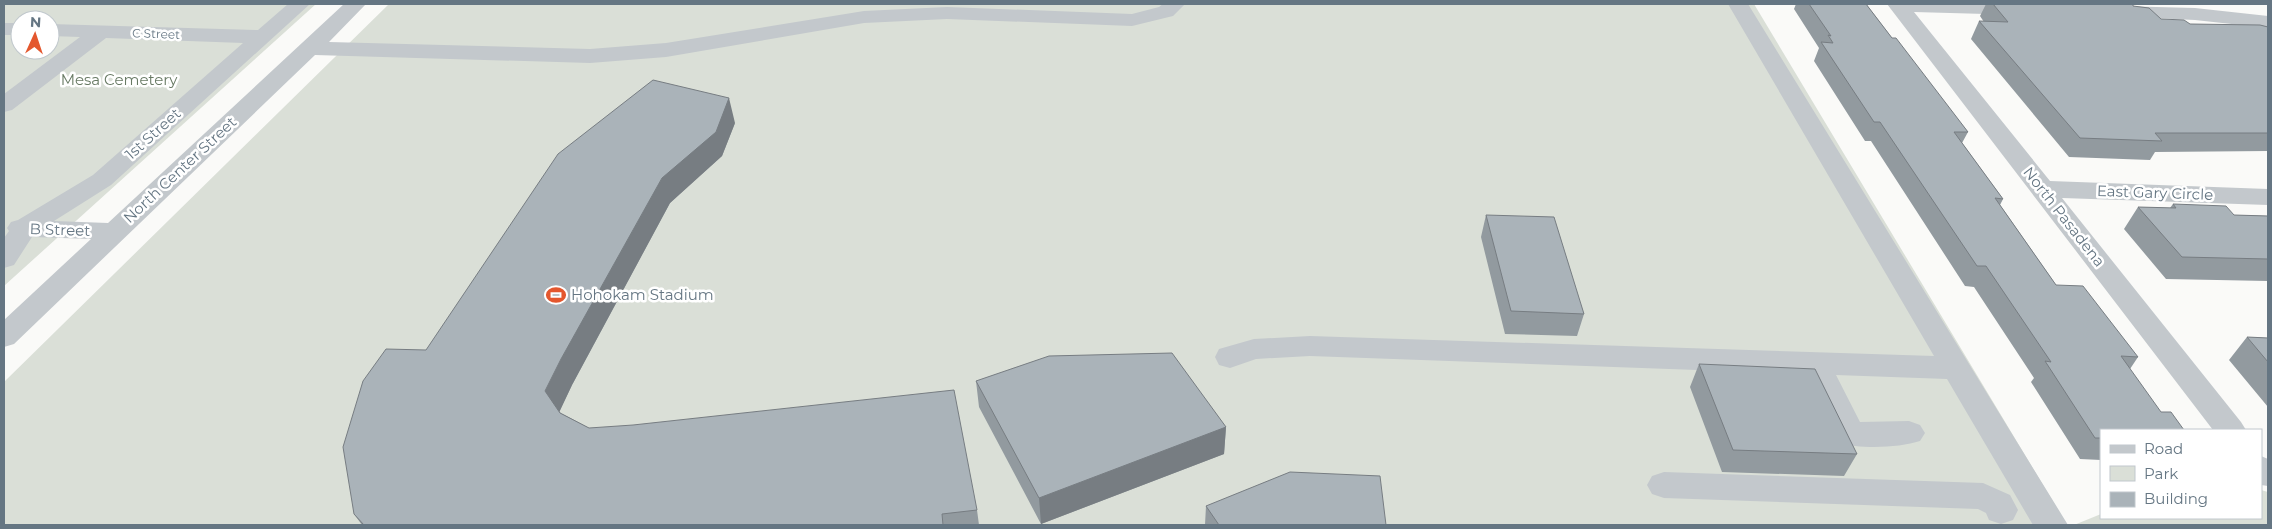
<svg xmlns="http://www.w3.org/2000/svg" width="2272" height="529" viewBox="0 0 2272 529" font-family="Montserrat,sans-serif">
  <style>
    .green { fill: #dadfd7; fill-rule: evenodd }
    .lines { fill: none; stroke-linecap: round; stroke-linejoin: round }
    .minor { fill: #c3c8cc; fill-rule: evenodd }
    .wall { fill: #929a9f }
    .shaded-wall { fill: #777d82 }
    .building { fill: #aab3b9; stroke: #777d82 }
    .labels { text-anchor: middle; stroke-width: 5; stroke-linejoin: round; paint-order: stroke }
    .far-street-label { font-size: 12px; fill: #657683; stroke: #fff }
    .park-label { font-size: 15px; fill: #687a64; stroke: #fff }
    .street-label { font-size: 15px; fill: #657683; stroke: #fff }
    .poi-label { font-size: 15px; fill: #657683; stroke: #fff; text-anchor: start }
  </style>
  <rect width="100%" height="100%" fill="#fafaf8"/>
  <path class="green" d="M 4,4 L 316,4 L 4,286 ZM 20,20 L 50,20 L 50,50 L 20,50 Z
    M 389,4 L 1754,4 L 2067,525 L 4,525 L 4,382 Z
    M 2261,490 L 2268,492 L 2268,525 L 2074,525 L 2101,514 L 2101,518 L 2261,518 Z"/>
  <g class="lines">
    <path class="minor" d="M 288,4 L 310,4 L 111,185 L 54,221 L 108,223 L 344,4 L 366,4 L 329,42 L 590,49 L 666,43 L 864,11 L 947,7 L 1132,14 L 1159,7 L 1163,4 L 1185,4 L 1173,16 L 1132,26 L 947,19 L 864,23 L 666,57 L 590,63 L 315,55 L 14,344 L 4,347 L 4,320 L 91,239 L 32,237 L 14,265 L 4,268 L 4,238 L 9,231 L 7,228 L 11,222 L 18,220 L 93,175 L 243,43 L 106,38 L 12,110 L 4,112 L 4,94 L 80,37 L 50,36 L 50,24 L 258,30 Z
      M 1728,4 L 1748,4 L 2068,525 L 2033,525 L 1947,379 L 1836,375 L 1860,422 L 1909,421 L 1920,425 L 1925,433 L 1920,441 C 1899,448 1860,449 1839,443 L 1805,374 L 1310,356 L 1256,359 L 1230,368 L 1219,365 L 1215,357 L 1219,349 L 1254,339 L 1310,336 L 1934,356 Z
      M 1887,4 L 2029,5 L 2033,9 L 2029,13 L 2022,15 L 1914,12 L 2050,181 L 2268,189 L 2268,205 L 2062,198 L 2241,422 L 2246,430 L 2213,430 Z
      M 2117,6 L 2195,8 L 2268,16 L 2268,28 L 2195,20 L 2110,16 L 2106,12 L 2110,8 Z
      M 4,23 L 20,23 L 20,35 L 4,35 Z
      M 2261,456 L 2268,459 L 2268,486 L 2261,485 Z
      M 1664,472 L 1983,483 L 2010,495 L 2018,510 L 2013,520 L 2001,524 L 1989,520 L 1986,513 L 1978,509 L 1664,498 L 1652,494 L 1647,485 L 1652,476 Z"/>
  </g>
  <path class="wall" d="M 1796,4 L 1866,4 L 1892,38 L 1968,132 L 1962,143 L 2003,199 L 2000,205 L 2056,285 L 2138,357 L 2130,369 L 2101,430 L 2101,460 L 2080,459 L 2031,382 L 2034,378 L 1974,287 L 1965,286 L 1871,141 L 1865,141 L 1814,61 L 1819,48 L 1794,9 Z
    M 1986,4 L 2133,6 L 2161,19 L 2190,24 L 2268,27 L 2268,151 L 2155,152 L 2150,160 L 2069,157 L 1971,39 L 1979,21 L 1984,22 L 1980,16 Z
    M 735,123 L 722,156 L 670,203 L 572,385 L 559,412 L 589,428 L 977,510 L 979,525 L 362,525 L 354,514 L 426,350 Z
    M 2173,204 L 2234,215 L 2268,216 L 2268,281 L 2166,279 L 2124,229 L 2138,207 L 2170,208 Z
    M 1486,215 L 1584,314 L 1577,336 L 1505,334 L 1481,237 Z
    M 2247,337 L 2268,338 L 2268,407 L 2229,360 Z
    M 1699,364 L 1857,454 L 1844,476 L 1722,472 L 1690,387 Z
    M 976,381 L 1226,427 L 1224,454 L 1041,524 L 979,407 Z
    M 1206,506 L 1386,525 L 1205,525 Z"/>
  <path class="shaded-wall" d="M 729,98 L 735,123 L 722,156 L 670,203 L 572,385 L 557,417 L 545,391 L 561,359 L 662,178 Z
    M 1226,427 L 1224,454 L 1041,524 L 1039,498 Z"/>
  <path class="building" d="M 1809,4 L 1866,4 L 1892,38 L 1896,38 L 1968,132 L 1954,132 L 2003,199 L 1995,198 L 2056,285 L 2083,286 L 2138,357 L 2121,356 L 2161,412 L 2171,412 L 2184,430 L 2101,430 L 2101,438 L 2095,438 L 2045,361 L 2051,362 L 1986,266 L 1977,266 L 1880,122 L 1874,122 L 1821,42 L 1833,43 L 1828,35 L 1831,36 Z
    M 1993,4 L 2133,4 L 2133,6 L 2149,8 L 2161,19 L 2184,20 L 2190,24 L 2260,25 L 2268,27 L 2268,133 L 2155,133 L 2162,141 L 2080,138 L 1979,21 L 2008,22 Z
    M 653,80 L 729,98 L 716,132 L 662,178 L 561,359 L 545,391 L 560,413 L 589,428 L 633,425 L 954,390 L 977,510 L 942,514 L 943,525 L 364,525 L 354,514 L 343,447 L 363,381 L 386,349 L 426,350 L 558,154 Z
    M 2173,204 L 2226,206 L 2234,215 L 2268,216 L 2268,259 L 2182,257 L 2138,207 L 2176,208 Z
    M 1486,215 L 1554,217 L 1584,314 L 1511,311 Z
    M 2247,337 L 2268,338 L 2268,362 Z
    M 1172,353 L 1226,427 L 1039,498 L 976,381 L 1049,356 Z
    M 1699,364 L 1815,369 L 1857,454 L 1733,450 Z
    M 1290,472 L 1380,476 L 1386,525 L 1219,525 L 1206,506 Z"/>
  <defs>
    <symbol id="stadium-bare" viewBox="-9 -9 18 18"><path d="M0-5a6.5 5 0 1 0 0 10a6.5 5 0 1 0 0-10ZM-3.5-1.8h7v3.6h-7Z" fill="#e4572e" stroke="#fff" stroke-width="2.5" paint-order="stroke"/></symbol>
  </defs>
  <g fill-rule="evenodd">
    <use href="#stadium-bare" x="542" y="281" width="28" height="28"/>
  </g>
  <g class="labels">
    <g class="far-street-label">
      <text transform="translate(156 34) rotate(2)" y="4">C Street</text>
    </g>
    <g class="park-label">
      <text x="119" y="85">Mesa Cemetery</text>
    </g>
    <g class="street-label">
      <text transform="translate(153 134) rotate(-42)" y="5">1st Street</text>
      <text transform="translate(180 170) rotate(-43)" y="5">North Center Street</text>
      <text transform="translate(2155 193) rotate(2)" y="5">East Gary Circle</text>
      <text transform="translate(2064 217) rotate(52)" y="5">North Pasadena</text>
      <text transform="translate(60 230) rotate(2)" y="5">B Street</text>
    </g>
    <g class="poi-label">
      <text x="571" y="300">Hohokam Stadium</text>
    </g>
  </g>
  <rect width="2272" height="529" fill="none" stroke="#657683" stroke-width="10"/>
  <rect x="2100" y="429" width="162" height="90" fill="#ffffff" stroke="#c1c8cd"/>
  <rect x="2110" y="445" width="25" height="8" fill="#c3c8cc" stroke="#c1c8cd"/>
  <text x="2144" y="454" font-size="15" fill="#657683">Road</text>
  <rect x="2110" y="466" width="25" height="15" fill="#dadfd7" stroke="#c1c8cd"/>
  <text x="2144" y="479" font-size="15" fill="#657683">Park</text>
  <rect x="2110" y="492" width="25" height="15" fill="#aab3b9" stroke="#c1c8cd"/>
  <text x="2144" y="504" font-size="15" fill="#657683">Building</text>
  <g transform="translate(35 35) rotate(3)"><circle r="24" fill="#ffffff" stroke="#c1c8cd"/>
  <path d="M0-4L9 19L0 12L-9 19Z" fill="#e4572e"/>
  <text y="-8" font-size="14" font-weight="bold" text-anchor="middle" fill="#657683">N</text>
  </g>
</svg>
